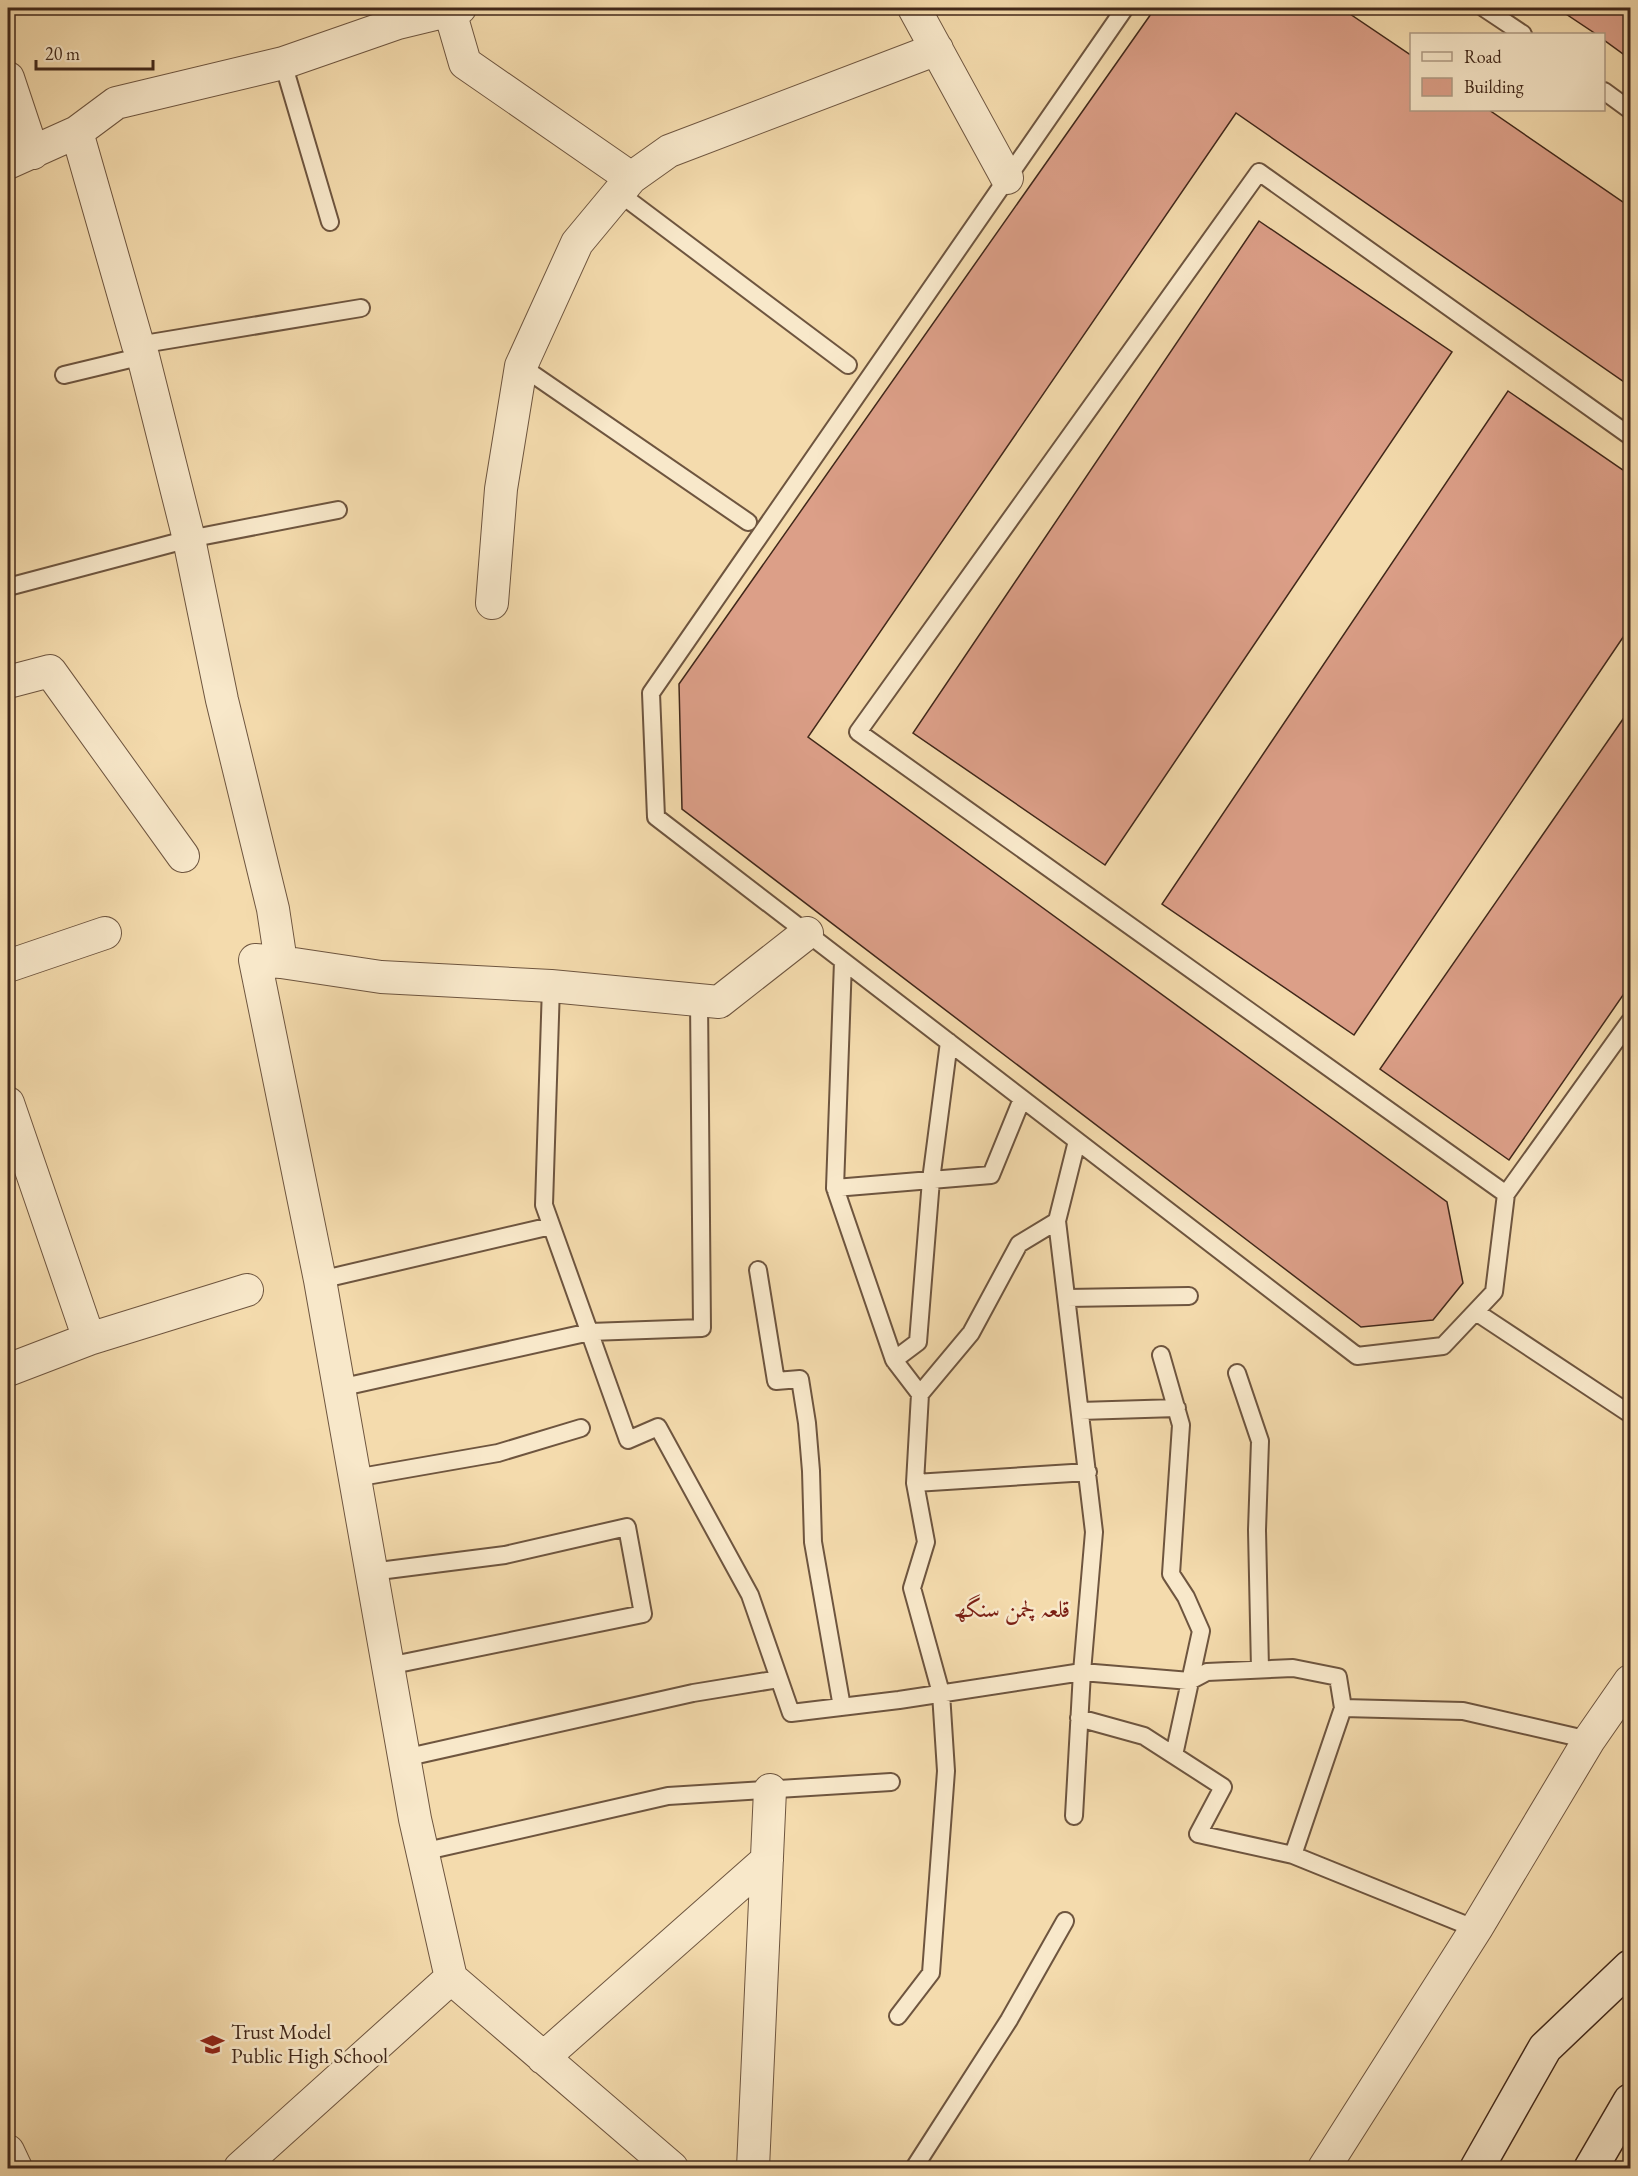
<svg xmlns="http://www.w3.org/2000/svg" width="1638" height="2176" viewBox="0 0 1638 2176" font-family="'EB Garamond',Amiri,serif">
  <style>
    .building { fill: #dc9f88; stroke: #41281a; stroke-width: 1.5 }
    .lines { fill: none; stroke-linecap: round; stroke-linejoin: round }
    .lane-casing { stroke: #6e553f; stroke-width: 20 }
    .street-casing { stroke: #6e553f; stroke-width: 34 }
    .secondary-casing { stroke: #41281a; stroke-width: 36 }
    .lane { stroke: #f8e8ca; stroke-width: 16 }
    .street { stroke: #f8e8ca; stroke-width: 32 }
    .secondary { stroke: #f8e8ca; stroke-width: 33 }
    .labels { text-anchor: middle; stroke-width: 5; stroke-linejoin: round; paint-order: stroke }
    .poi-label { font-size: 21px; fill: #41281a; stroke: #f8e8ca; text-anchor: start }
    .quarter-label { font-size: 24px; fill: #7a1f14; stroke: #f8e8ca }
  </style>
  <rect width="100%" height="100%" fill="#f4dbad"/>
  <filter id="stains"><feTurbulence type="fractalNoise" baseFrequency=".00333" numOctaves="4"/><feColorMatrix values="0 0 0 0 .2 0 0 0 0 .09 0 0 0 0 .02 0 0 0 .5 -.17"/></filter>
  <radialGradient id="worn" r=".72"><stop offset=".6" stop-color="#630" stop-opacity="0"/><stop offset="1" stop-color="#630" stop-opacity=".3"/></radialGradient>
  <path class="building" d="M 1175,8 L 1341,8 L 1412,56 L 1412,110 L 1489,110 L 1630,207 L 1630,386 L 1236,113 L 808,737 L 1447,1202 L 1463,1283 L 1433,1320 L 1361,1327 L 682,809 L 679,684 L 1151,14 Z
    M 1557,8 L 1630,8 L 1630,59 L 1604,40 L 1604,34 L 1596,34 Z
    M 1259,221 L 1452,352 L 1105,865 L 913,733 Z
    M 1508,391 L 1630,475 L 1630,627 L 1354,1035 L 1162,904 Z
    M 1630,709 L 1630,985 L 1509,1160 L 1380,1069 Z"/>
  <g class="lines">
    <defs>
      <path id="lane" d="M 1125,8 L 651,693 L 656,817 L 1357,1356 L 1443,1346 L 1494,1292 L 1506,1194 L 858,732 L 1259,172 L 1630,436
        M 1484,8 L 1523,34
        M 283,63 L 330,222
        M 1604,91 L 1630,110
        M 619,193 L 848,365
        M 138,345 L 361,308
        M 521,366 L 748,522
        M 64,375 L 143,356
        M 8,587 L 189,539 L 338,510
        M 843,961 L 835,1188 L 894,1360
        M 551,986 L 544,1205 L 628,1440 L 658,1427 L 750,1595 L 791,1713 L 899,1700 L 1082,1672 L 1190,1681 L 1207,1672 L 1293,1668 L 1338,1677 L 1343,1708 L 1463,1711 L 1589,1740
        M 835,1188 L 991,1175 L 1022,1099
        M 1506,1194 L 1630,1021
        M 758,1270 L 776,1381 L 800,1379 L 807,1423 L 811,1471 L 813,1542 L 842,1707
        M 320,1280 L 551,1226
        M 1067,1298 L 1189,1296
        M 1476,1312 L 1630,1414
        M 1161,1355 L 1181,1425 L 1171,1574 L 1186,1597 L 1201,1631 L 1174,1755
        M 1237,1373 L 1260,1441 L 1257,1530 L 1260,1669
        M 339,1388 L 590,1332 L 702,1328 L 699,1000
        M 920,1394 L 894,1360 L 918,1342 L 931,1180 L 949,1042
        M 1080,1411 L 1177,1408
        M 355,1478 L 498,1453 L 581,1428
        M 915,1483 L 920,1394 L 971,1333 L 1019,1244 L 1057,1221
        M 371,1572 L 505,1555 L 627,1527 L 643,1614 L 388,1666
        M 1343,1708 L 1293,1855 L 1476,1929
        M 1079,1718 L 1144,1736 L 1223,1787 L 1198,1834 L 1293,1855
        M 404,1758 L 693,1693 L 779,1679
        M 1074,1816 L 1082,1672 L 1094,1532 L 1057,1221 L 1077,1141
        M 422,1852 L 668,1796 L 891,1782
        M 898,2016 L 931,1973 L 946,1771 L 941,1693 L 912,1588 L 926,1542 L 915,1483 L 1088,1472
        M 914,2168 L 1009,2020 L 1065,1921"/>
      <path id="street" d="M 449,8 L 465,63 L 631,178
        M 914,8 L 1007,178
        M 8,78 L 33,153
        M 77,132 L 138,345 L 143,356 L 189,539 L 222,700 L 273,909 L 281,962 L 255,960 L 320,1280 L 415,1819 L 451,1978 L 672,2168
        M 8,163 L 77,132 L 116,103 L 283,63 L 398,23 L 460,8
        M 492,603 L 501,489 L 521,366 L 577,243 L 631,178 L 669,151 L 937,49
        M 8,682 L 50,671 L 183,856
        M 281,962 L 381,977 L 551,986 L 719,1002 L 807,933
        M 8,966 L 105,933
        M 8,1103 L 89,1339
        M 8,1370 L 89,1339 L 247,1290
        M 543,2058 L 767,1860
        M 8,2151 L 16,2168
        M 240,2168 L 451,1978
        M 753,2168 L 770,1790
        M 1324,2168 L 1476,1929 L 1589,1740 L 1630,1681"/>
      <path id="secondary" d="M 1477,2168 L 1545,2048 L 1630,1967
        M 1591,2168 L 1630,2101"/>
    </defs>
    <use href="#lane" class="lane-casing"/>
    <use href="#street" class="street-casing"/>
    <use href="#secondary" class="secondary-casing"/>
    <use href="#lane" class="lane"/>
    <use href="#street" class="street"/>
    <use href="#secondary" class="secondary"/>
  </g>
  <defs>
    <symbol id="school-bare" viewBox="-9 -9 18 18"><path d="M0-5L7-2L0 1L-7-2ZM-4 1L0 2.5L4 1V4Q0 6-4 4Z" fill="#8f2418" stroke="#f8e8ca" stroke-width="2.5" paint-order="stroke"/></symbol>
  </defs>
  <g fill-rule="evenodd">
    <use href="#school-bare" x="196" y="2028" width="33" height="33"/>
  </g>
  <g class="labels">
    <g class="poi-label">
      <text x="231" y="2039">Trust Model<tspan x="231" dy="24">Public High School</tspan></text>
    </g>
    <g class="quarter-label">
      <text x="1012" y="1617">قلعہ لچمن سنگھ</text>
    </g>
  </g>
  <rect width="1638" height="2176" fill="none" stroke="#f4dbad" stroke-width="30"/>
  <rect x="9" y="9" width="1620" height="2158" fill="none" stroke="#41281a" stroke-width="3"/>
  <rect x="15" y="15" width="1608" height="2146" fill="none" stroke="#41281a" stroke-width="1.5"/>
  <rect x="1410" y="33" width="195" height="78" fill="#f8e8ca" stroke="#af9b84" stroke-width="1.5"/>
  <rect x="1422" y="52" width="30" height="9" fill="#f8e8ca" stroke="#af9b84" stroke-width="1.5"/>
  <text x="1464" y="63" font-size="18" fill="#41281a">Road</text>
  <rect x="1422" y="78" width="30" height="18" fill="#dc9f88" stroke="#af9b84" stroke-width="1.5"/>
  <text x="1464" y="93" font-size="18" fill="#41281a">Building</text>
  <path d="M36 60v9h117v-9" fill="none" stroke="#41281a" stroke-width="3"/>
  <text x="45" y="60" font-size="18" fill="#41281a" stroke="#f8e8ca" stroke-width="4.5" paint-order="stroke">20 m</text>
  <rect width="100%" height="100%" filter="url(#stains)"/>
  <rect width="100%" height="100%" fill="url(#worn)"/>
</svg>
